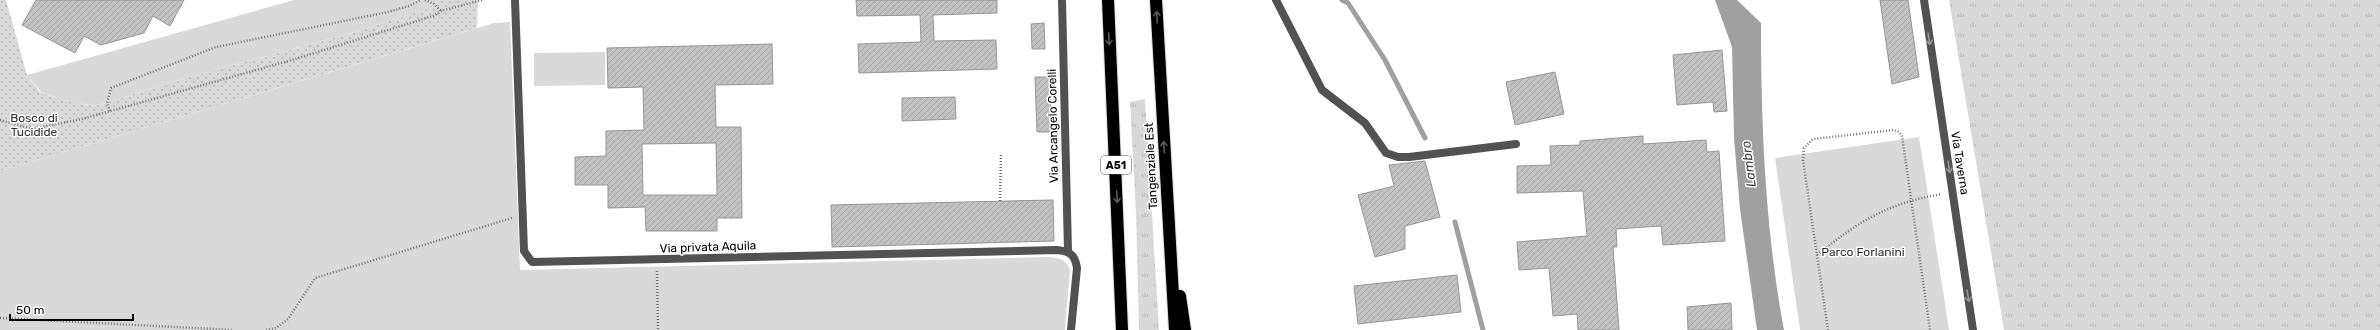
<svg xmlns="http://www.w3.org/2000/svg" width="2380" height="330" viewBox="0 0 2380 330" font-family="Rubik,sans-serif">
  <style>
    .grass { fill: url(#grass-tufts) }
    .park { fill: #d9d9d9 }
    .garden { fill: url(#garden-dots) }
    .water { fill: #a0a0a0 }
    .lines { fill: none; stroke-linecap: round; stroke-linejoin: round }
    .stream { stroke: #a0a0a0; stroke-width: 5 }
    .building { fill: url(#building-hatch); stroke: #969696; fill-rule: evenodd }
    .motorway-casing { stroke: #dbdbdb; stroke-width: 14 }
    .path { stroke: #747474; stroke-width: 2.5; stroke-dasharray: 1 2; stroke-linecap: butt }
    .minor { stroke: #525252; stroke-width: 8 }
    .motorway { stroke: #000; stroke-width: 12 }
    .oneway { stroke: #595959 }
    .oneway2 { stroke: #979797 }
    .labels { text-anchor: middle; stroke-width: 3; stroke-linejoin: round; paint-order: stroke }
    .shield { fill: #fff; stroke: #4c4c4c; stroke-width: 1 }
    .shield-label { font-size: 11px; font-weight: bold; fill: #000 }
    .park-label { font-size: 12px; fill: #303030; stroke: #fff }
    .street-label { font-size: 12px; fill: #000; stroke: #fff }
    .water-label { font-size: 13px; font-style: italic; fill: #414141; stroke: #fff }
  </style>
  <defs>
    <pattern id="grass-tufts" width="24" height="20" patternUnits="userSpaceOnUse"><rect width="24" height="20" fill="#d9d9d9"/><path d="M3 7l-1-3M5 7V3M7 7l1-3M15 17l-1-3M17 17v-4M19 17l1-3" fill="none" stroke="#b8b8b8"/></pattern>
    <pattern id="garden-dots" width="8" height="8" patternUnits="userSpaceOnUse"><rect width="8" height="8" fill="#d9d9d9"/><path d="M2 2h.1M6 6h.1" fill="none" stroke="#b8b8b8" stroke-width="1.8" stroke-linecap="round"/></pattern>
    <pattern id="building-hatch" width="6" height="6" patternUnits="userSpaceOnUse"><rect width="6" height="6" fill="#c2c2c2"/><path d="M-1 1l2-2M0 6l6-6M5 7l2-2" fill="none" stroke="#a5a5a5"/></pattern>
  </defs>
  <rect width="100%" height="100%" fill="#fff"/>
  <path class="grass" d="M 1949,0 L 2380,0 L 2380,330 L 2004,330 Z
    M 1145,99 L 1159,330 L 1139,330 L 1136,213 L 1130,102 Z"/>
  <path class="park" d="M 294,0 L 440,0 L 424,10 L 355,32 L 189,77 L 95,106 L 66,101 L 41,92 L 27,75 Z
    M 510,22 L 520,270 L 1047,257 C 1058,258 1066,258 1070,270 L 1065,330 L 0,330 L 0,171 L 494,23 Z
    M 605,52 L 605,85 L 534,86 L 534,53 Z
    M 1919,137 L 1949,330 L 1800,330 L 1775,158 Z"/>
  <path class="garden" d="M 0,0 L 6,0 L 27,75 L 40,92 L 66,101 L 95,106 L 189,77 L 355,32 L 424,10 L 440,0 L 478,0 L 477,28 L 0,171 Z"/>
  <path class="water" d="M 1715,0 L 1737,0 L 1761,23 C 1761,126 1765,229 1784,330 L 1757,330 L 1740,209 L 1734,138 L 1732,47 Z"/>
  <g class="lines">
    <path class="stream" d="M 1342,0 L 1348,3 L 1385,60 L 1425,138
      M 1455,222 L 1483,330"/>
  </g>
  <path class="building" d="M 36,0 L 184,0 L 170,26 L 153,16 L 144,33 L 101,45 L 84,36 L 75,53 L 22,25 Z
    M 856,0 L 997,0 L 997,13 L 933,15 L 934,41 L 996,40 L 997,69 L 859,73 L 858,44 L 921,42 L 920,15 L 857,16 Z
    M 1880,0 L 1908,0 L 1919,77 L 1892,84 Z
    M 1044,23 L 1045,49 L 1032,49 L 1031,24 Z
    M 772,44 L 773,84 L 715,85 L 716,127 L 741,127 L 742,218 L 717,218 L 717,231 L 646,231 L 645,207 L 608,208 L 608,185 L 575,185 L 575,157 L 606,156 L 606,131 L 644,130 L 643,87 L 608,88 L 607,48 ZM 716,143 L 717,195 L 643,195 L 642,144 Z
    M 1722,50 L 1727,111 L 1714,112 L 1713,102 L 1677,105 L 1673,55 Z
    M 1555,72 L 1564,114 L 1515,125 L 1506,82 Z
    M 1035,77 L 1050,77 L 1051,132 L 1037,132 Z
    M 955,97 L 956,119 L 902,121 L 902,98 Z
    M 1643,136 L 1643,144 L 1706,140 L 1707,152 L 1719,151 L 1725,241 L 1663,245 L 1661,226 L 1616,229 L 1617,247 L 1613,247 L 1619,330 L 1578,330 L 1577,314 L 1553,316 L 1549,268 L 1519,270 L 1517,242 L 1587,236 L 1583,191 L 1517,193 L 1517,166 L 1551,165 L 1550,146 L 1580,145 L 1580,141 Z
    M 1425,161 L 1440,217 L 1405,226 L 1405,249 L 1375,257 L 1358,195 L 1394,186 L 1389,165 Z
    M 1053,200 L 1054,241 L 832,247 L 831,205 Z
    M 1457,275 L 1461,312 L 1358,324 L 1354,286 Z
    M 1731,303 L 1732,330 L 1688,330 L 1687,307 Z"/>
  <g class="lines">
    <defs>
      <path id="motorway" d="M 1108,0 L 1122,330
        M 1156,0 L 1175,330
        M 1180,296 L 1185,330"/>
    </defs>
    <use href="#motorway" class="motorway-casing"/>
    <path class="path" d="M 425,0 L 434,4 L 441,11
      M 110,111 L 107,103 L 111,88 L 216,47 L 388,12 L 409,6 L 421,0
      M 0,120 L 32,129 L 82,119 L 292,60 L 433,16 L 441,11 L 482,0
      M 1000,201 L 1001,153
      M 1817,255 C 1859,221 1888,203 1942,194
      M 657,271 L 658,330
      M 0,318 L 233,330
      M 266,330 L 276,328 L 288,319 L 315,278 L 512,218
      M 1828,330 L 1803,160 L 1804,148 L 1813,139 L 1893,130 L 1899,132 L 1902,136 L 1930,330"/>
    <path class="minor" d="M 515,0 L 524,251 L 532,262 L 1057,250 C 1070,251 1075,255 1077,268 L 1071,330
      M 1062,0 L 1068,251
      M 1276,0 L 1322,90 L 1365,123 L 1386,153 L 1398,157 L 1409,157 L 1516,144
      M 1924,0 L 1973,330"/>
    <use href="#motorway" class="motorway"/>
  </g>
  <defs><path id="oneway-shaft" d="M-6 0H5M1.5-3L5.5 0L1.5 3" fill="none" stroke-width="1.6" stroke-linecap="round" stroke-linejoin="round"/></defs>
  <g class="oneway">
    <use href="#oneway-shaft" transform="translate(1157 17) rotate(-93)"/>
    <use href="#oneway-shaft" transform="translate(1109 39) rotate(87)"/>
    <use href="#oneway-shaft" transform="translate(1164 147) rotate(-94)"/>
    <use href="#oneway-shaft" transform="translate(1117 197) rotate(87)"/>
  </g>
  <g class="oneway2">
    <use href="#oneway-shaft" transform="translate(1929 39) rotate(81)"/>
    <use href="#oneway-shaft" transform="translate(1949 167) rotate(81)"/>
    <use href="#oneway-shaft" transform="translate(1968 296) rotate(81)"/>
  </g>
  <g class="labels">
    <rect class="shield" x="1101" y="156" width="30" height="18" rx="3"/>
    <g class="shield-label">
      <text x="1116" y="169">A51</text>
    </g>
    <g class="park-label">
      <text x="34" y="122">Bosco di<tspan x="34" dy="14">Tucidide</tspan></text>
      <text x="1863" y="256">Parco Forlanini</text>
    </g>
    <g class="street-label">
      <text transform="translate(1053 126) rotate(-91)" y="4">Via Arcangelo Corelli</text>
      <text transform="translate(1960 163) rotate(81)" y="4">Via Taverna</text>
      <text transform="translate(1151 166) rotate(-93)" y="4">Tangenziale Est</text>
      <text transform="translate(708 247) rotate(-2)" y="4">Via privata Aquila</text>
    </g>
    <g class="water-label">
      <text transform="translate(1748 164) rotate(-97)" y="5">Lambro</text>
    </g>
  </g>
  <path d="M10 314v6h123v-6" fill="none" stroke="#000000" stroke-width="2"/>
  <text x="16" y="314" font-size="12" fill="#000000" stroke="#ffffff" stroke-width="3" paint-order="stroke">50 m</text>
</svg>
